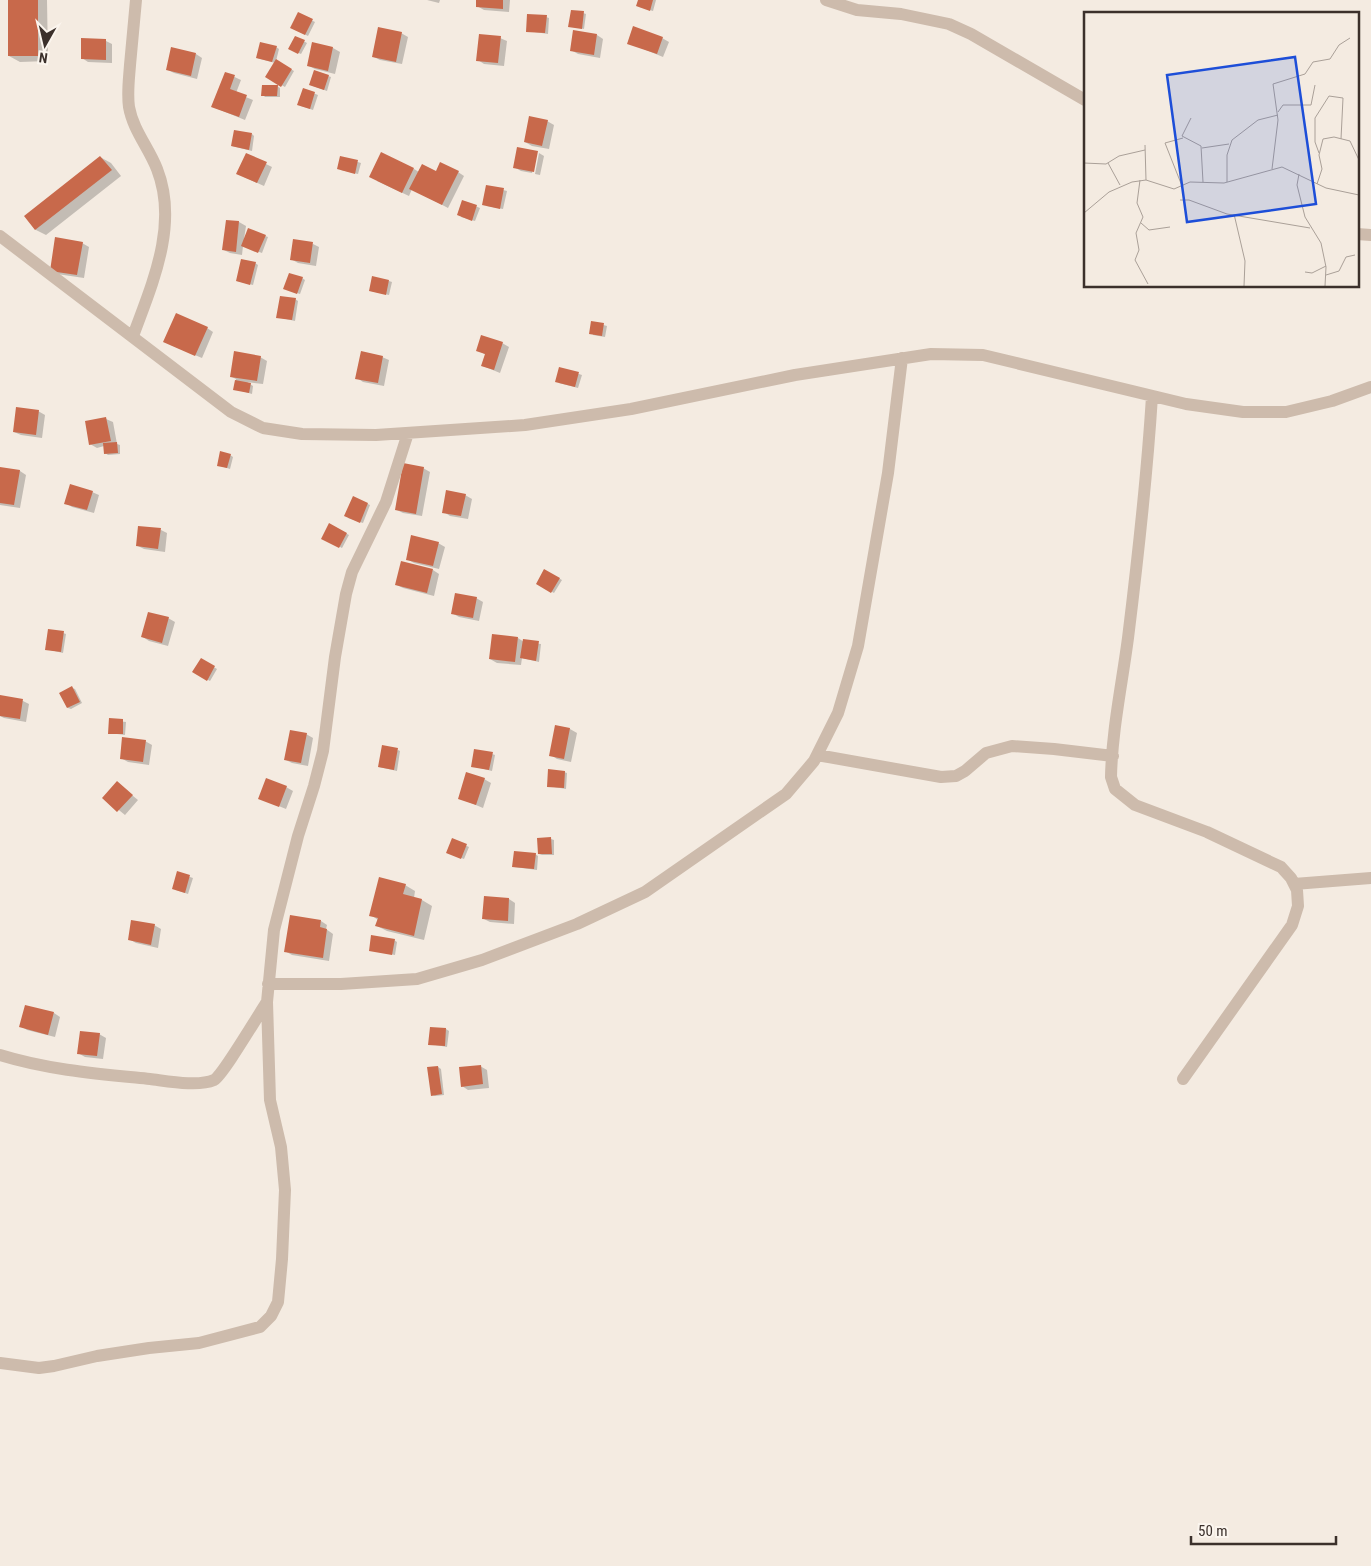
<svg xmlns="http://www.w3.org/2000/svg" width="1371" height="1566" viewBox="0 0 1371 1566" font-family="'Roboto Condensed',sans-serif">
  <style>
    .shadow { fill: #0003 }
    .building { fill: #c8694b }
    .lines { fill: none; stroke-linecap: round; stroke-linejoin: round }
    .minor { stroke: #cdbbac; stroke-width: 12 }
    .inset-road { fill: none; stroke: #aaa098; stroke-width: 1 }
    .view { fill: #1d4ed8; fill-opacity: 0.15; stroke: #1d4ed8; stroke-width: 2.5 }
    .inset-edge { fill: none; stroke: #3b302b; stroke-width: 2.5 }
  </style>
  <rect width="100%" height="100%" fill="#f4ebe1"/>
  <path class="shadow" d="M 9,0 L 47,0 L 48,61 L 20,62 L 9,56 Z
    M 427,0 L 440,0 L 439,3 Z
    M 478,0 L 510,0 L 509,12 L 484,10 L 477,6 Z
    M 639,0 L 656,0 L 653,11 L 640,7 Z
    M 583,13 L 586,14 L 584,29 L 570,26 Z
    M 298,14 L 315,22 L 308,36 L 292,28 Z
    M 546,17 L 549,18 L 548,34 L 528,31 Z
    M 401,33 L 408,37 L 402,64 L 380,60 L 374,57 Z
    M 597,35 L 603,39 L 600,58 L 578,54 L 571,50 Z
    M 296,37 L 307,43 L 301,54 L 290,49 Z
    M 500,38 L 507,41 L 504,66 L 484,64 L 478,60 Z
    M 662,38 L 669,42 L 663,57 L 629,43 Z
    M 106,41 L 112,44 L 112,63 L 88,62 L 82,58 Z
    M 313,44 L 333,48 L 340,52 L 335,74 L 315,69 L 309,66 Z
    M 276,47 L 279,49 L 276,61 L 294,71 L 285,87 L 267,77 L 275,63 L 257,58 Z
    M 196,54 L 202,58 L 197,79 L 174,73 L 168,70 Z
    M 226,73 L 241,80 L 236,93 L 253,100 L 245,120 L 213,107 Z
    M 328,76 L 331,77 L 327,91 L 313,86 Z
    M 277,86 L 280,88 L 280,97 L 265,97 L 263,95 Z
    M 303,89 L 318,95 L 313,110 L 301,106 Z
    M 547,121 L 554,125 L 549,149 L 532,146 L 525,142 Z
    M 252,134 L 254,136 L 252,151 L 232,146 Z
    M 518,148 L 538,152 L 537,152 L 532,173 L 521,171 L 514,167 Z
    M 539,153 L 544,156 L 540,175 L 535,174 Z
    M 100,157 L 111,163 L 121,176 L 46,235 L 36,230 L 26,216 Z
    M 341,157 L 361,163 L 358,174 L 341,170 Z
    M 266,164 L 272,167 L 264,186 L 244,177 Z
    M 414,169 L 419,172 L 458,172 L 464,176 L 448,208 L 412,189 L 409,196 L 377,181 Z
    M 487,186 L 507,191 L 503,209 L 487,206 Z
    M 463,201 L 480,208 L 475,221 L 461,217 Z
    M 227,221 L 239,222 L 246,226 L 244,239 L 265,236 L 268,237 L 262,253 L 243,246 L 242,255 L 230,253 L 224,250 Z
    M 82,243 L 89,247 L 84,278 L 57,274 L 51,270 Z
    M 313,244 L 319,247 L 316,266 L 298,263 L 291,259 Z
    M 255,263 L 258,265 L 253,285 L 237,281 Z
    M 302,278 L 305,280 L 300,294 L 288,290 Z
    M 389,281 L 392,282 L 389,295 L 371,291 Z
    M 295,299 L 298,301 L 295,321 L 277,317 Z
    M 592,322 L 607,326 L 605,337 L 593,335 Z
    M 207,328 L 213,332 L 202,358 L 171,345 Z
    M 502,343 L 509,347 L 500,373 L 483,366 L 486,355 L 478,350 Z
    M 260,357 L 267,361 L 263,384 L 247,382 L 253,386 L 252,394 L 235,389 L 236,379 L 232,377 Z
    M 382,357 L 389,360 L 384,386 L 363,382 L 357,378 Z
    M 560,368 L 582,375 L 578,388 L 559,383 Z
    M 38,411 L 45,415 L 42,438 L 21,435 L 14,432 Z
    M 106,419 L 113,422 L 117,444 L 120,445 L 120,454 L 108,455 L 105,453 L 104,446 L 97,448 L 90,444 Z
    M 230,455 L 233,457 L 230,469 L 221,466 Z
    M 0,468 L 20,471 L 26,475 L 20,508 L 0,505 Z
    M 423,468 L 430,472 L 422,516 L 403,513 L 397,510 Z
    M 92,492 L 99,495 L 94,513 L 72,507 L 66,503 Z
    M 465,495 L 472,499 L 468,519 L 450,516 L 444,512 Z
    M 354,498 L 370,505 L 363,523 L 348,518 Z
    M 329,525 L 349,535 L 342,548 L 323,538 Z
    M 161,530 L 167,533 L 165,552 L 144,549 L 138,546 Z
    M 438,543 L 445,547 L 439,569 L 414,563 L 407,559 Z
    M 433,570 L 439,574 L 434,596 L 403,588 L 397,585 Z
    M 545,571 L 562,580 L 554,593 L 538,584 Z
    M 476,598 L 483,602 L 479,621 L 459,617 L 452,613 Z
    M 168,618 L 175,622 L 168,646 L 149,641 L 143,637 Z
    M 63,633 L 66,634 L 63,653 L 46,649 Z
    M 518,638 L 524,642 L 541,644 L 539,662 L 522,658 L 521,665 L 497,663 L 490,659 Z
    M 202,660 L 217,669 L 210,681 L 194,672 Z
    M 72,688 L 75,689 L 82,703 L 71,709 L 68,708 L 60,694 Z
    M 23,701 L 29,704 L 26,722 L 4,718 L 0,716 L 0,702 Z
    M 110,720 L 126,722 L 125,735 L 109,733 Z
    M 556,726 L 570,729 L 577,733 L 571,762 L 557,759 L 551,755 Z
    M 306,734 L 313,738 L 308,766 L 292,763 L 286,760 Z
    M 145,741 L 152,745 L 149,765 L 128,762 L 121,758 Z
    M 398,750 L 400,751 L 397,771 L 379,767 Z
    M 492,754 L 495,755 L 492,771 L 472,766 Z
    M 564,772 L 567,773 L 566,789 L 548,786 Z
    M 484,779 L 491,783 L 483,808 L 459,798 Z
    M 117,783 L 138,800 L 125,815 L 104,798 Z
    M 286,787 L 293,791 L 286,809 L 259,798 Z
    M 539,839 L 551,839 L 554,840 L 554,855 L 542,855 L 539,854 Z
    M 453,840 L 469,847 L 464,859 L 451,854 Z
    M 535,854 L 538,856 L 537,870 L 514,867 Z
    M 178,873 L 193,878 L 188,894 L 176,890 Z
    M 405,885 L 415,891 L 414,898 L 422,900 L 432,906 L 424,940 L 387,931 L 377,926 L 378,920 L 371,915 Z
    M 509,899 L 515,903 L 514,924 L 490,922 L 484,919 Z
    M 321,921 L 327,925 L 326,929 L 333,934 L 329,961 L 292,955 L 285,951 Z
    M 154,925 L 161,929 L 158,948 L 136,943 L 129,939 Z
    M 394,940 L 397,942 L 395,955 L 370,950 Z
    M 54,1013 L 60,1017 L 55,1037 L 27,1030 L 21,1026 Z
    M 446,1029 L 449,1031 L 447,1047 L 430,1044 Z
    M 99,1034 L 106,1038 L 103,1059 L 85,1057 L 78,1053 Z
    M 480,1066 L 487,1070 L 489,1088 L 468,1090 L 462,1086 Z
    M 438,1067 L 441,1069 L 444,1095 L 435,1096 L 432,1095 Z"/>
  <path class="building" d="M 8,0 L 38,0 L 38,56 L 8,56 Z
    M 476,0 L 503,0 L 503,9 L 476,7 Z
    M 638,0 L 653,0 L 650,11 L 636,6 Z
    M 571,10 L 584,11 L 582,29 L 568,27 Z
    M 298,12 L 313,19 L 305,35 L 290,28 Z
    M 527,14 L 547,15 L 545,33 L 526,32 Z
    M 633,26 L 663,37 L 657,54 L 627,44 Z
    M 378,27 L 402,32 L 396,62 L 372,57 Z
    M 573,30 L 597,34 L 594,55 L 570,51 Z
    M 479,34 L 501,36 L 498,63 L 476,61 Z
    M 295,36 L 305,40 L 298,54 L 288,49 Z
    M 81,38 L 106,39 L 106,60 L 81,59 Z
    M 260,42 L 277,46 L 272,62 L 256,58 Z
    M 312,42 L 333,47 L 328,71 L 307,66 Z
    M 171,47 L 196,53 L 191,76 L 166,70 Z
    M 276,59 L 292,69 L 281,87 L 265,77 Z
    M 314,70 L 329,75 L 324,90 L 309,85 Z
    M 225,72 L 235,75 L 230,89 L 247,95 L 239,117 L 211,107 Z
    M 262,85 L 278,85 L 277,96 L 261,96 Z
    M 303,88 L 315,92 L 310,109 L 297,105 Z
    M 529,116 L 548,120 L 542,146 L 524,142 Z
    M 234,130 L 252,133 L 249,150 L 231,146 Z
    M 517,147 L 538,151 L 534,172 L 513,168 Z
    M 381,152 L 414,168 L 402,193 L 369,177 Z
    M 246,153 L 267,162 L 257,183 L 236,174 Z
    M 100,156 L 112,170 L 35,230 L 24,216 Z
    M 340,156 L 358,160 L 355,174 L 337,169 Z
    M 440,162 L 459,171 L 442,205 L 409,189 L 422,164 L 436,171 Z
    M 486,185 L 504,188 L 500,209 L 482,205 Z
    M 462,200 L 477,205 L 472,221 L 457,215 Z
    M 226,220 L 239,221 L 236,252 L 222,250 Z
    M 248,228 L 266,235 L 258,253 L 241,246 Z
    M 55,237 L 83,242 L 77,275 L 50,271 Z
    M 293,239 L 313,242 L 310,263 L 290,260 Z
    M 241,259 L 256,262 L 250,285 L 236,281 Z
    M 289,273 L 303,277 L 297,294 L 283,289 Z
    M 372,276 L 389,280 L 386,295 L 369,291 Z
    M 280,296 L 296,298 L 292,320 L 276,318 Z
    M 176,313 L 208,327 L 195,356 L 163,342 Z
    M 591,321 L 604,323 L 602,336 L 589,334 Z
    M 481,335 L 503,342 L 494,370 L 481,366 L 485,354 L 476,351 Z
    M 234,351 L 261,356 L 257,381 L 230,377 Z
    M 361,351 L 383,356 L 378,383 L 355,379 Z
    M 559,367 L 579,372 L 575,387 L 555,382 Z
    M 235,380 L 251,383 L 249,393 L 233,390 Z
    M 16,407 L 39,410 L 36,435 L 13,432 Z
    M 106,417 L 111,441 L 89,445 L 85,421 Z
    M 117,442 L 118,453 L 104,454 L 103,443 Z
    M 220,451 L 231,454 L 227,468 L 217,466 Z
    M 403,463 L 424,467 L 416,514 L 395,510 Z
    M 0,467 L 20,470 L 14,505 L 0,503 Z
    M 70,484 L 93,491 L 87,510 L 64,504 Z
    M 446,490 L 466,494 L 461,516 L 442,513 Z
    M 353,496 L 368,503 L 360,523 L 344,516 Z
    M 329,523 L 347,533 L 339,548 L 321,539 Z
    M 138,526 L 161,528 L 158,549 L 136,546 Z
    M 411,535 L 439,542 L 433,566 L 406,560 Z
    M 401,561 L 433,569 L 427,593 L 395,585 Z
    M 544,569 L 560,578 L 551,593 L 536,584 Z
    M 455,593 L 477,597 L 473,618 L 451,614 Z
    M 148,612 L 169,617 L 162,643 L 141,637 Z
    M 48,629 L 64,631 L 61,652 L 45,650 Z
    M 492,634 L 518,637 L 515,662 L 489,659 Z
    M 523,639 L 539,641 L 536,661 L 520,658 Z
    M 201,658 L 215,666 L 207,681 L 192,672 Z
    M 72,686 L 80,702 L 67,708 L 59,693 Z
    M 0,695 L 23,699 L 20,719 L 0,716 Z
    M 109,718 L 123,719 L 123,734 L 108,734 Z
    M 555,725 L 570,728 L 564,759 L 549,756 Z
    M 290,730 L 307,733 L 301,763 L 284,760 Z
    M 122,737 L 146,740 L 143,762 L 120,759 Z
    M 382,745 L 398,748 L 394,770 L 378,767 Z
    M 474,749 L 493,752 L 489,770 L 471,767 Z
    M 548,769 L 565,771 L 564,788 L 547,787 Z
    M 466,772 L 485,778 L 476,805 L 458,799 Z
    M 266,778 L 287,786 L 279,807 L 258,799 Z
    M 117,781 L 133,795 L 117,812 L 102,798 Z
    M 551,837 L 552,854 L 538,854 L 537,838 Z
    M 452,838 L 467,844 L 461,859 L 446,853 Z
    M 514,851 L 536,853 L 534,869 L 512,867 Z
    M 177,871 L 190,875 L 185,893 L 172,889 Z
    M 379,877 L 406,884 L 403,894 L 422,899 L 414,936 L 375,926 L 378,918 L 369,916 Z
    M 484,896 L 509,898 L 508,921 L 482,919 Z
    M 290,915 L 321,920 L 320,927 L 327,929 L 323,958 L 284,952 Z
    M 131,920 L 155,924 L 151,945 L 128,940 Z
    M 371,935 L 395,939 L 392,955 L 369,951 Z
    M 25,1005 L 54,1012 L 48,1035 L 19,1027 Z
    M 430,1027 L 446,1028 L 445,1046 L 428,1045 Z
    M 80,1031 L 100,1033 L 97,1056 L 77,1054 Z
    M 481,1065 L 483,1084 L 461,1087 L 459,1067 Z
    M 438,1066 L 442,1094 L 431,1096 L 427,1067 Z"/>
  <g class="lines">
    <path class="minor" d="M 826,0 L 857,10 L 901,14 L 949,24 L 971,34 L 1085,100
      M 1357,234 L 1371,235
      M 0,236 L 231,412 L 263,428 L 302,434 L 376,435 L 525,425 L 631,409 L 795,375 L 931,354 L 983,355 L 1186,404 L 1243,412 L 1286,412 L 1332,401 L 1371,387
      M 133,336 C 152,284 179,225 157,169 C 149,148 133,130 129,107 C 127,93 129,79 130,65 C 132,43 134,22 136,0
      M 1152,396 C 1147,477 1138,557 1128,638 C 1122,684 1112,730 1111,777 L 1115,789 L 1135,805 L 1207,832 L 1281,867 L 1291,878 L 1297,890 L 1298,906 L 1292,925 L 1183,1079
      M 817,755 L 941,777 L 956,776 L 965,771 L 986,753 L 1012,746 L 1054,749 L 1113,756
      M 1294,884 L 1371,878
      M 268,984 L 341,984 L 417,979 L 482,960 L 577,924 L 645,892 L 786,794 L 814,761 L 838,713 L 858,646 L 888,473 L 902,358
      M 0,1055 C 48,1070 100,1074 150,1079 C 167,1081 198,1087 214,1080 C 223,1075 258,1015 267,1002
      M 0,1363 L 39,1368 L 54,1366 L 97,1356 L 149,1348 L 199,1343 L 260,1327 L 271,1316 L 278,1302 L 282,1259 L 285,1190 L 281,1147 L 270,1100 L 267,1002 L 274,930 L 298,836 L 314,786 L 323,751 L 335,657 L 346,594 L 352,572 L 386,502 L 408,433"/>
  </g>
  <g transform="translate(1084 12)">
    <rect width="275" height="275" fill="#f4ebe1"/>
    <path class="inset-road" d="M 194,100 L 199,93 L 227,93 L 231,73M 107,106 L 98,124 L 117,134 L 119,170M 61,133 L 62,168M 118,136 L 145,132M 235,141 L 231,130 L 231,106 L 245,84 L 259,86 L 257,127M 0,151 L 22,152 L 35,144 L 61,138M 24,151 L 36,173M 188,157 L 194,108 L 189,72 L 221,62 L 229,50 L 246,47 L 255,33 L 266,26M 215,162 L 213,173 L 221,205 L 237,231 L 242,255 L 241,274M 56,168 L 53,191 L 59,205 L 52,221 L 55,238 L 51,248 L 64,272M 143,170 L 143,143 L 148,128 L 174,108 L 194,103M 233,172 L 238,157 L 235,143 L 239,127 L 250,125 L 266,129 L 275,148M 98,174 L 81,131 L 99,126M 96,188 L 105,188 L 143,202 L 226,216M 0,201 L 25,180 L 48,170 L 62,168 L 90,177 L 106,170 L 140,171 L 198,155 L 242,176 L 275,183M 150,202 L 161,249 L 160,274M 57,211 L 65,218 L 86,215M 221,260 L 228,261 L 242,254M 242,263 L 255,259 L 262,245 L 271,243"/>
    <path class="view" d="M 211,45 L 232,192 L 103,210 L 83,63 Z"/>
    <rect width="275" height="275" class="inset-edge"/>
  </g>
  <g transform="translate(45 45) rotate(188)" stroke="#fbf5ee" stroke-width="4" paint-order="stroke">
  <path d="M0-4L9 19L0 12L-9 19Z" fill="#3b302b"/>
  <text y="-8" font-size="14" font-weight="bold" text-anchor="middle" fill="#3b302b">N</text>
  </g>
  <path d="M1191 1536v8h145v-8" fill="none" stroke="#3b302b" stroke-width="2.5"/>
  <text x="1198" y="1536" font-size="15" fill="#3b302b" stroke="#fbf5ee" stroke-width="4" paint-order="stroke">50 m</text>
</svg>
